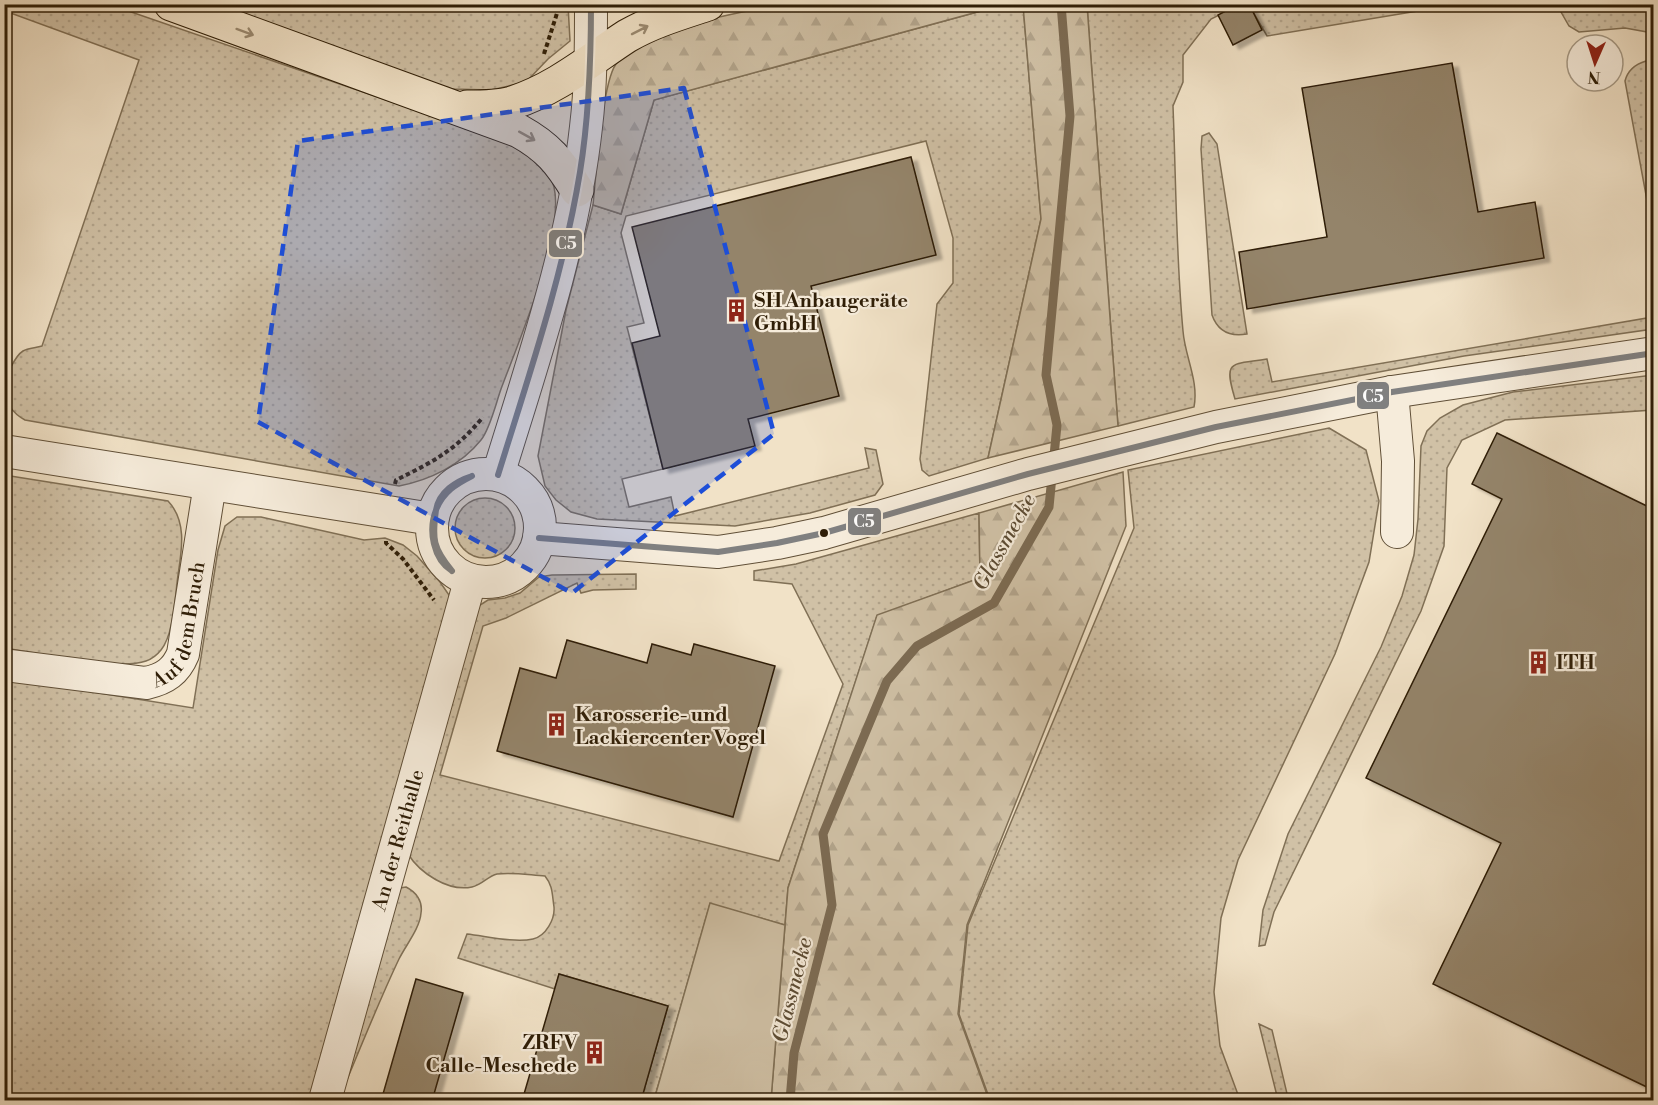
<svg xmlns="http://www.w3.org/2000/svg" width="1658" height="1105" viewBox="0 0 1658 1105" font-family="'Libre Bodoni',serif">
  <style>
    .grass { fill: url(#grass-dots); stroke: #807056; stroke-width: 1.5 }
    .forest { fill: url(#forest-firs); stroke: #807056; stroke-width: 1.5 }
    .garden { fill: #d0c1a6; stroke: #807056; stroke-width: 1.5 }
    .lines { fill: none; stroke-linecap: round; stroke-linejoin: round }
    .stream { stroke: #7c6b53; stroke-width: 9 }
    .building { fill: #94846b; stroke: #2f1e07; stroke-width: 1.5; filter: url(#shadow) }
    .minor-casing { stroke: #604f37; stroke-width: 34 }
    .motorway-casing { stroke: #2f1e07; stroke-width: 35 }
    .path { stroke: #2f1e07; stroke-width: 4; stroke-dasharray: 4.5 3; stroke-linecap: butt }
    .minor { stroke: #f6ecdb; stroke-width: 32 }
    .motorway { stroke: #f1e2c7; stroke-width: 33 }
    .bus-1-casing { stroke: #f6ecdb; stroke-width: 10 }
    .bus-1 { stroke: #808080; stroke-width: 6 }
    .oneway { stroke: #9a8a71 }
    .marked { fill: #1d4ed8; fill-opacity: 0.2; stroke: #1d4ed8; stroke-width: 4.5; stroke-dasharray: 12 8; stroke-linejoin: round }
    .bus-dot { fill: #2f1e07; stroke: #f6ecdb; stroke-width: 2 }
    .labels { text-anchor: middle; stroke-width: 4.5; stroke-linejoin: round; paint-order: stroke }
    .poi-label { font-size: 20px; font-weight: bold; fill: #2f1e07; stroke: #f6ecdb; text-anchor: start }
    .street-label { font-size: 20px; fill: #2f1e07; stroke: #f6ecdb }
    .water-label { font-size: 21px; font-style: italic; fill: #5c4b33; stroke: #f6ecdb }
    .line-badge { stroke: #f6ecdb; stroke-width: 2 }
    .badge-label { font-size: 16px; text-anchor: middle; font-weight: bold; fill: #fff }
  </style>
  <defs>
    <pattern id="grass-dots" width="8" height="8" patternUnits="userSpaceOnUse" patternTransform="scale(1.5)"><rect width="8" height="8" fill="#d0c1a6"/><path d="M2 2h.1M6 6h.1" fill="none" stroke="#b3a58d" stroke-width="1.8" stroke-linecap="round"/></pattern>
    <pattern id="forest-firs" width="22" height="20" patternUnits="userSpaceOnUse" patternTransform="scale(1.5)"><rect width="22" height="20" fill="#d0c1a6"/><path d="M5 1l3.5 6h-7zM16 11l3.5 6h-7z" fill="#b3a58d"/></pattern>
    <filter id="shadow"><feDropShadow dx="6" dy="4" stdDeviation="1.5" flood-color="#0004"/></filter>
  </defs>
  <rect width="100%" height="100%" fill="#f1e2c7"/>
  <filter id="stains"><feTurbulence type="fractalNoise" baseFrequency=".00333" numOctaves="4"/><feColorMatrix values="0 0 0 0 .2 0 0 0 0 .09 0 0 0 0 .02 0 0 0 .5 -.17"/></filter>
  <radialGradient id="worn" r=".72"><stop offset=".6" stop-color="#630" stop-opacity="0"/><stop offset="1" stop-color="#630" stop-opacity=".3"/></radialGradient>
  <path class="grass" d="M 5,5 L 111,5 L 511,143 C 528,155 549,165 554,187 C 565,234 518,343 501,389 C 496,403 490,429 481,440 C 461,465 430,480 399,486 L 25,420 C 3,408 2,388 11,367 C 14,361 18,354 23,351 C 28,348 36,348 42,346 L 139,60 L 5,11 Z
    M 210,5 L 568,5 L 570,41 L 548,59 L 526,82 L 491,90 L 451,89 Z
    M 1003,5 L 1023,5 L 1041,219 L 988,458 L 929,476 L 922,470 L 920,459 L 937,304 L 953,283 L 953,238 L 926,141 L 626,216 L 621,233 L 644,323 L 627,327 L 663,469 L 622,479 L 629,507 L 671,497 L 675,516 L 869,468 L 865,448 L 876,450 L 883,484 L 875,495 L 810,513 L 735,526 L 597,519 L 571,512 L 556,500 L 545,486 L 538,456 L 566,310 L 593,205 L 621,214 L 654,100 Z
    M 1087,5 L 1239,5 L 1211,19 L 1183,55 L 1183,82 L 1173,106 C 1176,181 1176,256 1183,331 C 1185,357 1199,381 1194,407 L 1118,426 Z
    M 1249,5 L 1454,5 L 1267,36 Z
    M 1557,5 L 1653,5 L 1653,33 L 1625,28 L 1579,32 L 1569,26 Z
    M 1646,61 L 1654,65 L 1653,233 L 1625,81 C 1628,69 1636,64 1646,61 Z
    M 1209,133 L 1217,144 L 1247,334 C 1230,337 1218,332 1212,315 L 1201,149 L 1202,136 Z
    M 1653,317 L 1653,329 L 1464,356 L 1235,399 C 1223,359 1231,365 1267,359 L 1272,382 Z
    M 1653,375 L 1653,410 L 1505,420 L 1462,440 L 1447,468 L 1444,546 L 1421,611 L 1274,912 L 1265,945 L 1259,946 L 1263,910 L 1288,834 L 1381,647 L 1402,596 L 1414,555 L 1418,519 L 1421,446 L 1427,431 L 1440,418 L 1463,405 L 1513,392 Z
    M 1329,428 L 1366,450 L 1379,501 L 1369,562 L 1335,654 L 1238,860 L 1221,918 L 1214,992 L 1220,1046 L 1240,1100 L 990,1100 L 959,1014 L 968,925 L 1134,528 L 1128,470 Z
    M 4,475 L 168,501 C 187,521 182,549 178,575 C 175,596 174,634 161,650 C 157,655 152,659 146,661 C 118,671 37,653 5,648 Z
    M455 528a30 30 0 1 1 60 0a30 30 0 1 1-60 0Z
    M 979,513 L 980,578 L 877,616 L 788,888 L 785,925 L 710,904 L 654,1100 L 641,1100 L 668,1006 L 559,974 L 555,989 L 458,958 L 467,934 C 486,936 514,943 533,939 C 546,936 555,919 554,907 C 552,894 553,886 545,876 C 529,875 513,872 497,874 C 488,876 482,885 472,887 C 448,892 420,873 408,854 L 472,610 L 488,600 L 505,598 L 520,593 L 539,577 L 552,575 L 636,574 L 636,589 L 593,590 L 581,593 L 577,583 L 506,618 L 483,626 L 440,775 L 779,861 L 843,684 L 792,584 L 754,580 L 754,571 L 796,564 Z
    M 237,517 L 261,517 L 364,540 L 385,538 L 403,545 L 417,556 L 440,582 L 449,595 L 451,608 L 317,1100 L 5,1100 L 4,678 L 193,708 L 218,550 L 225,526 Z
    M 406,887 C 416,892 423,901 421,913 C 420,928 406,945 399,959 C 379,1001 362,1044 344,1087 L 400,888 Z
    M 1259,1024 L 1272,1030 L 1288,1098 L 1294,1100 L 1278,1100 Z"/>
  <path class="forest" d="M 776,5 L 1003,5 L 654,100 L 621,214 L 593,205 C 596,177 602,83 616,64 C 643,27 732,15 776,5 Z
    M 1023,5 L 1087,5 L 1118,426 L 988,458 L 1041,219 Z
    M 1123,472 L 1126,526 L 967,925 L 958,1014 L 989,1100 L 771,1100 L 788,888 L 877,615 L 980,578 L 979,513 Z"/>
  <path class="garden" d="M 710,903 L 785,925 L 771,1100 L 654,1100 Z"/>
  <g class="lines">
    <path class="stream" d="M 790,1100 L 794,1053 L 832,905 L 823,834 L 887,681 L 917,646 L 994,603 L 1049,507 L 1057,425 L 1046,375 L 1070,116 L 1061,4"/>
  </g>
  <path class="building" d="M 1239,4 L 1249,4 L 1262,30 L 1233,45 L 1218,15 Z
    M 1452,63 L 1478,212 L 1535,202 L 1544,258 L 1247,309 L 1239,252 L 1327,237 L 1302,88 Z
    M 911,157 L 936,255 L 811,286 L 839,396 L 748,419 L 755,446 L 663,469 L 632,343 L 660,336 L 632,227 Z
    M 1497,433 L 1653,509 L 1653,1090 L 1433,984 L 1501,843 L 1366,778 L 1502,499 L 1472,484 Z
    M 567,640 L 647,663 L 652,644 L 691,655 L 694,644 L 775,666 L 733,817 L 497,751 L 520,668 L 556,678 Z
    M 559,974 L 668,1006 L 641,1101 L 522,1101 Z
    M 416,979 L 463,993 L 432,1101 L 381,1101 Z"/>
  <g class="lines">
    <defs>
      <g id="minor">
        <path d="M 1392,392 L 1398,461 L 1397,532"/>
        <path d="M 4,451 L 432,519"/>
        <circle cx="486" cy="528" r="54"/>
        <path d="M 498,475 C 533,361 573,246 586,127 C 591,86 591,45 591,4"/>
        <path d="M 539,538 L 718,552 L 777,543 L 824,533 L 1028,474 L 1216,427 L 1392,392 L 1654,353"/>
        <path id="s1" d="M 4,665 L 146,683 C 165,679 176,671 183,654 L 210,484"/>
        <path id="s2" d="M 325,1100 L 470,581"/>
      </g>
      <path id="motorway" d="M 171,4 L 519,131 C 548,147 560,162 577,190
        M 467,107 C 482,107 498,107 512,103 C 556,89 590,60 627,36 C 653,21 681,13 708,4"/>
    </defs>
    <use href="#minor" class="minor-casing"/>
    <use href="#motorway" class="motorway-casing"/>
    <path class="path" d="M 544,54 L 559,7
      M 395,484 L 396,480 C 433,462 456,450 483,417
      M 386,541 L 386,543 L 403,559 L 434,600"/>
    <use href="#minor" class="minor"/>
    <use href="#motorway" class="motorway"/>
    <defs>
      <path id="bus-1" d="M 498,475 C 529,375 563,276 580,172 C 589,117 591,61 591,4
        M 436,510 C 432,539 433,548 452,571
        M 436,510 C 428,530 433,559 452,571
        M 436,510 C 439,492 456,481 472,476
        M 436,510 C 443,492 456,484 472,476
        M 539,538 L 718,552 L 777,543 L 824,533 L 1028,474 L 1216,427 L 1392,392 L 1654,353"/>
    </defs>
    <use href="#bus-1" class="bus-1-casing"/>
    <use href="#bus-1" class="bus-1"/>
  </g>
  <defs><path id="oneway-shaft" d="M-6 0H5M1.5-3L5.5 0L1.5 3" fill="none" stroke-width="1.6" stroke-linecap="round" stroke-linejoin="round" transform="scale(1.5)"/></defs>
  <g class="oneway">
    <use href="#oneway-shaft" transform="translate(640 30) rotate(-27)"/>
    <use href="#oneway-shaft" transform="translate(245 32) rotate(20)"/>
    <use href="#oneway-shaft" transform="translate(527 136) rotate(29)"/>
  </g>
  <path class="marked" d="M 684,88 L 774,434 L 572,593 L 258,422 L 298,141 Z"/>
  <defs>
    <symbol id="building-bare" viewBox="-9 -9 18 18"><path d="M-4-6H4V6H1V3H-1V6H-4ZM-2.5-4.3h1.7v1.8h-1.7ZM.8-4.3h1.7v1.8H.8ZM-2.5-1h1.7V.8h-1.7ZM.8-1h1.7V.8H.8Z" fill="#8f2418" stroke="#f6ecdb" stroke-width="2.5" paint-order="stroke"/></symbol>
  </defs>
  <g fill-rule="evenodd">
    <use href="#building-bare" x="720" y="294" width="33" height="33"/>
    <use href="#building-bare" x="1522" y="646" width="33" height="33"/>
    <use href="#building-bare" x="540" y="708" width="33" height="33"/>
    <use href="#building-bare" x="578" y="1036" width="33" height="33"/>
  </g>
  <circle class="bus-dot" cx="824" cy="533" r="5"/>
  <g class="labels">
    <g class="poi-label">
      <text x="754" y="307">SH Anbaugeräte<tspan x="754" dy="23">GmbH</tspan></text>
      <text x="1556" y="669">ITH</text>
      <text x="575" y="721">Karosserie- und<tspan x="575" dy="23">Lackiercenter Vogel</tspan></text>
      <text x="577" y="1049" text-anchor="end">ZRFV<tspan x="577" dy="23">Calle-Meschede</tspan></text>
    </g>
    <g class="street-label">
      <text dy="7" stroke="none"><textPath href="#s1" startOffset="218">Auf dem Bruch</textPath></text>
      <text dy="7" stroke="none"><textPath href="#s2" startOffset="270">An der Reithalle</textPath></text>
    </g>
    <g class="water-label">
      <text transform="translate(1004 542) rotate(-61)" y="7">Glassmecke</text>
      <text transform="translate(792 990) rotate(-76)" y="7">Glassmecke</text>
    </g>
  </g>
  <g class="line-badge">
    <rect x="548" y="229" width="35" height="29" rx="6" fill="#808080"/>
    <rect x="1356" y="381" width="34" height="29" rx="6" fill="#808080"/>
    <rect x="847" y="507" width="35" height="29" rx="6" fill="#808080"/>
  </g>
  <g class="badge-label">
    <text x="566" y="249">C5</text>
    <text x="1373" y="402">C5</text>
    <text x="864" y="527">C5</text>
  </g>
  <rect width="1658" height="1105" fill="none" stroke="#f1e2c7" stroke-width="24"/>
  <rect x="6" y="6" width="1646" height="1093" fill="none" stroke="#2f1e07" stroke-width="3"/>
  <rect x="12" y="12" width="1634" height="1081" fill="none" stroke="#2f1e07" stroke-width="1.5"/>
  <g transform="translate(1595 63) rotate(183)"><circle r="28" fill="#f6ecdb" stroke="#a69a86" stroke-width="1.5"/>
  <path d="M0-4.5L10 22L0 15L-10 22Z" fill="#8f2418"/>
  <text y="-9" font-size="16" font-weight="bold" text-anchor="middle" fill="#2f1e07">N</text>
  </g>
  <rect width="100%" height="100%" filter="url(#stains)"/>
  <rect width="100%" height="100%" fill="url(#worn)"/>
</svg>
